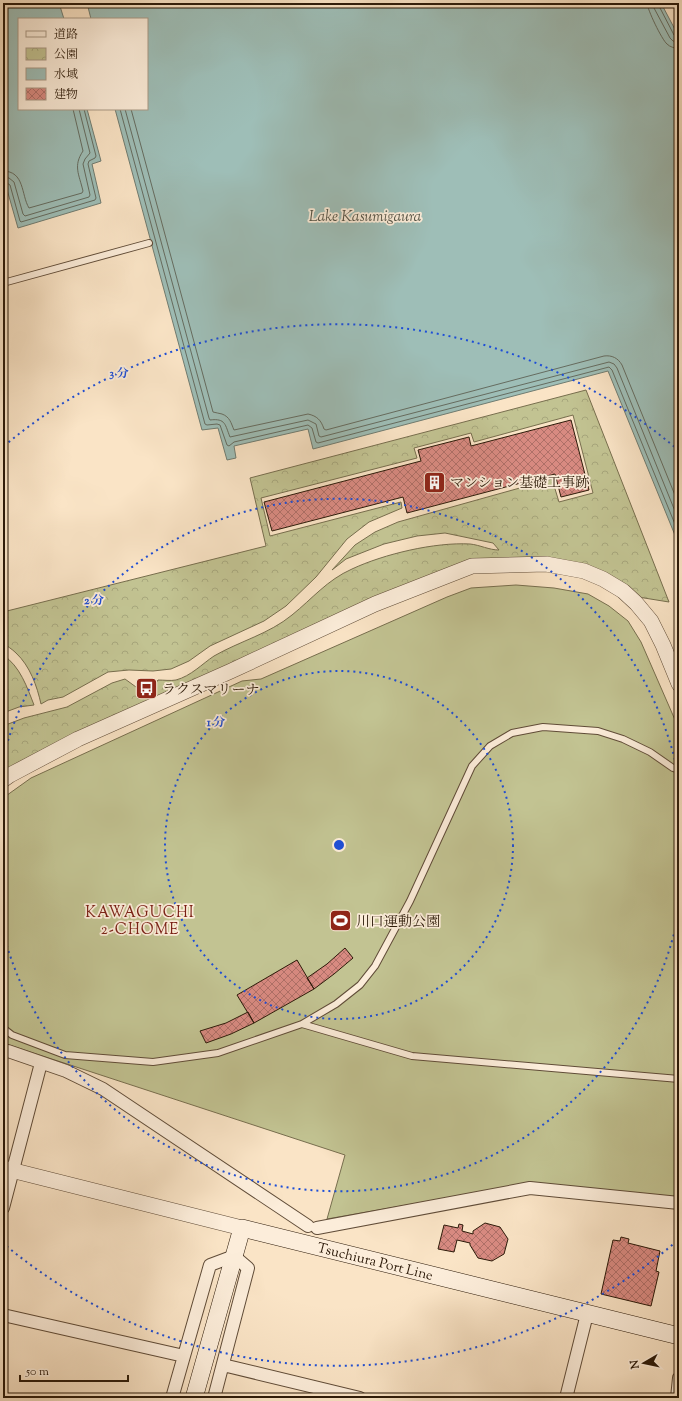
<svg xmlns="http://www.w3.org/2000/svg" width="682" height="1401" viewBox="0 0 682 1401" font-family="'Sorts Mill Goudy','Noto Serif JP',serif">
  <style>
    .grass { fill: #c2c392; stroke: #776e4e }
    .park { fill: url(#park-crowns); stroke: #776e4e }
    .water { fill: #9ebeb7; stroke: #707c71 }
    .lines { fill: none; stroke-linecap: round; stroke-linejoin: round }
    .shore { stroke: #656c60; stroke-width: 1 }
    .building { fill: url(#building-cross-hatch); stroke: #2c1a09 }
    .service-casing { stroke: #604c38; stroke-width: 8 }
    .minor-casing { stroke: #604c38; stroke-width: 14 }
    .tertiary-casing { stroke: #604c38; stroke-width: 16 }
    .secondary-casing { stroke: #2c1a09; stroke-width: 18 }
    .service { stroke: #fcedda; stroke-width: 6 }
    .minor { stroke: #fcedda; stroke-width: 12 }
    .tertiary { stroke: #fcedda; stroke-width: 15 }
    .secondary { stroke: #fcedda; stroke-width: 17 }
    .ring { fill: none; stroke: #1d4ed8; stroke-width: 2; stroke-dasharray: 2 4 }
    .labels { text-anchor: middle; stroke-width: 3.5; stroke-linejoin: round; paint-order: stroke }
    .poi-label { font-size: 14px; fill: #2c1a09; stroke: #fcedda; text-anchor: start }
    .street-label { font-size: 14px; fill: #2c1a09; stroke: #fcedda }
    .water-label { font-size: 15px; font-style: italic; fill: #545346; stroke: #fcedda }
    .neighbourhood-label { font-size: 15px; letter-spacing: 1px; fill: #7a1f14; stroke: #fcedda }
    .centre { fill: #1d4ed8; stroke: #fcedda; stroke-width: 2 }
    .ring-label { font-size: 12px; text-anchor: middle; font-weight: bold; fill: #1d4ed8; stroke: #fcedda; stroke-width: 3.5; stroke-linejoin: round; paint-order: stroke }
  </style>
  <defs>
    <pattern id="park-crowns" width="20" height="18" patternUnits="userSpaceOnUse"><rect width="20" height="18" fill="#c2c392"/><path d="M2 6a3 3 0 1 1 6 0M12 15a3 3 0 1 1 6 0" fill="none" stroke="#a7a77d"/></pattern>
    <pattern id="building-cross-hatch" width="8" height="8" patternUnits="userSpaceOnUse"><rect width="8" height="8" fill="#d88a81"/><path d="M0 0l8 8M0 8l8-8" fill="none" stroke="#af7068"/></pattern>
  </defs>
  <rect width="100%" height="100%" fill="#fae4c6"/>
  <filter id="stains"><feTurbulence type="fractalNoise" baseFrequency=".005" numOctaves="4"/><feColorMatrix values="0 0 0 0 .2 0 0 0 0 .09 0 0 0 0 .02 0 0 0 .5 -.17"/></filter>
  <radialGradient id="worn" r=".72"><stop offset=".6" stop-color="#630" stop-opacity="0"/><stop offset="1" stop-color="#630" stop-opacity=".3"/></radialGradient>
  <path class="grass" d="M 516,585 L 554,588 L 588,594 L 609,606 L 628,621 L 641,642 L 679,729 L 679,1197 L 532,1183 L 327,1219 L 345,1155 L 3,1043 L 3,798 L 31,778 L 242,681 L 261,679 L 447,597 L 471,588 Z"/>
  <path class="park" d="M 586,390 L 669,602 L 638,597 L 605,574 L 471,559 L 3,773 L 3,726 L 24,718 L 67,707 L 112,683 L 125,679 L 147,695 L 158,680 C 163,680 171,681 176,680 C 191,676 202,664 214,656 C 240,641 269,634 292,615 C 312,599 327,580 352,569 C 384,554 435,542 470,544 C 480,545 489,550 499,550 L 493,543 L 445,533 L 417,536 L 384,544 L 346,559 L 332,570 L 355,545 L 375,532 L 398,522 L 552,479 L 559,502 L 593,493 L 573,415 L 474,442 L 471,433 L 414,448 L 417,458 L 261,498 L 270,536 L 401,502 L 402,508 L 369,522 L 347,539 L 316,577 L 286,606 L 264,621 L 210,646 L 189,661 L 171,669 L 153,671 L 129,670 L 108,672 L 63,697 L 48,700 L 41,704 C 37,686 30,666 16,653 C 12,649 7,646 3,643 L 3,612 L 266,546 L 250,478 Z
    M 3,655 C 20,666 27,687 34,705 L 19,707 L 3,713 Z"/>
  <path class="water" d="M 3,3 L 59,3 L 64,19 L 19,19 L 19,109 L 87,109 L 101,161 L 92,164 L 101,203 L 18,228 L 6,186 L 3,187 Z
    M 87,3 L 661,3 L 679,37 L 679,545 L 608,371 L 313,449 L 308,429 L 234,446 L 236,458 L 227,460 L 218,428 L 202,430 L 115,109 L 147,109 L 147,19 L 91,19 Z"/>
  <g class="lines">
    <path class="shore" d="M 647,3 C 647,9 662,40 667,44 C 670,47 674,48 679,49
      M 653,3 L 654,8 L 670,38 L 673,41 L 679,43
      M 658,3 L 659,6 L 674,35 L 679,37
      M 120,109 L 205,424 L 207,425 L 217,424 L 220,425 L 227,445 L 229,446 L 234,442 L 308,425 L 312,428 L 316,442 L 318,443 L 609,367 L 612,370 L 679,534
      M 125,109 L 209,418 L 210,420 C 226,418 225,425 230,437 L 308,420 L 316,424 L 319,436 L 321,437 L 609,362 L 614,364 L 617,368 L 679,521
      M 131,109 L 213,412 C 216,413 219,413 222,414 C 230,417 231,423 234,430 L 308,414 C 317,416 321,420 324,429 L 326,430 L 604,356 C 612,355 618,358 622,365 L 679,505
      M 3,171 C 25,171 21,195 29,208 L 82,193 L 83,191 C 79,174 73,166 83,151 L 73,109
      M 3,177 L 9,178 L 14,182 L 23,214 L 25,216 L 89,197 L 90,195 L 83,164 L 85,159 L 90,153 L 79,109
      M 3,183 L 7,183 L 10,185 L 20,221 L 21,222 L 95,200 L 96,198 L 88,164 L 89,161 L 95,158 L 96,156 L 84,109"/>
  </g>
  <path class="building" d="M 571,420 L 589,490 L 561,497 L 555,474 L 407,513 L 403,497 L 272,531 L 264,502 L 421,461 L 418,450 L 469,437 L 471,446 Z
    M 345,948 L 353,958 L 334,974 L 314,989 L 307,978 L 327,964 Z
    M 297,960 L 314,989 L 254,1023 L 237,995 Z
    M 248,1012 L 254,1023 L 231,1034 L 206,1043 L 200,1031 L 226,1023 Z
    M 485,1223 L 500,1227 L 508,1239 L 504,1254 L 492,1261 L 478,1258 L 470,1245 L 470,1243 L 457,1240 L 454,1252 L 438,1249 L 444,1225 L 458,1228 L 459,1224 L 463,1225 L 462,1231 L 473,1234 L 473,1231 Z
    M 621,1237 L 629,1239 L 628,1243 L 660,1251 L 656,1271 L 659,1272 L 651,1306 L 601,1294 L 613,1240 L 620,1241 Z"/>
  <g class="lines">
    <defs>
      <path id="service" d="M 3,283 L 149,243
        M 302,1024 L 336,1004 L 360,985 L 375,966 L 410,901 L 472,766 L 490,746 L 512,733 L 543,727 L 598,731 L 623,739 L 650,752 L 673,768 L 679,770
        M 3,1028 L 12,1035 L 65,1055 L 153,1062 L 218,1053 L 302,1024 L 412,1056 L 679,1079"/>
      <path id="minor" d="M 3,1051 L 8,1051 L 66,1071 L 103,1089 L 308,1226
        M 3,1208 L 41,1063
        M 317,1228 L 530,1188 L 679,1203
        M 3,1315 L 184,1356
        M 223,1365 L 360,1398
        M 172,1398 L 210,1265 L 234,1256 L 248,1268 L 214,1398
        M 566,1398 L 587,1314
        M 677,1398 L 679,1378"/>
      <path id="tertiary" d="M 3,780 L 10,775 L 78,739 L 231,671 L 375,604 L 472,566 L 546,564 L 584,571 L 603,579 L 623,591 L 636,603 L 651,621 L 663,645 L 679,684
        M 3,1168 L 242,1228"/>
      <g id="secondary">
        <path id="s1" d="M 194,1398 L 242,1228 L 679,1336"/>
      </g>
    </defs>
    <use href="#service" class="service-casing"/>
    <use href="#minor" class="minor-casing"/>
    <use href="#tertiary" class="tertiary-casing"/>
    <use href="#secondary" class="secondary-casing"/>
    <use href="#service" class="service"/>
    <use href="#minor" class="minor"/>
    <use href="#tertiary" class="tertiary"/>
    <use href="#secondary" class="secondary"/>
  </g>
  <g class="ring">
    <circle cx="339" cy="845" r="174"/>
    <path d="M678 917A347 347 0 0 1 3 932M3 758A347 347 0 0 1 678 773"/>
    <path d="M677 1241A521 521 0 0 1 4 1244M4 446A521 521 0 0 1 677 449"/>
  </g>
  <defs>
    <symbol id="building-square" viewBox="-11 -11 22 22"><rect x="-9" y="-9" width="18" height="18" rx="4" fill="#8f2418" stroke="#fcedda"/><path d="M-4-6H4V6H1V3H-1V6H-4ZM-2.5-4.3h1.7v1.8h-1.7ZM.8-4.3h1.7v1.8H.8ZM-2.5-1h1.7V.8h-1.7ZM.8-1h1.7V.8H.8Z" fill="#fff"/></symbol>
    <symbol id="bus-square" viewBox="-11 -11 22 22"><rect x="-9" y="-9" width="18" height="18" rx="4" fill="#8f2418" stroke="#fcedda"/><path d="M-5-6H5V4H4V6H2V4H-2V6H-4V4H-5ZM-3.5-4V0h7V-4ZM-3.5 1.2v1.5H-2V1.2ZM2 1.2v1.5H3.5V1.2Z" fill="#fff"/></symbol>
    <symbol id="stadium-square" viewBox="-11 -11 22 22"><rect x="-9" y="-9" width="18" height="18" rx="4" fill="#8f2418" stroke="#fcedda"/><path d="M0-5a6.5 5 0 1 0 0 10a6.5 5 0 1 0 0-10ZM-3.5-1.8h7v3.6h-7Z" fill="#fff"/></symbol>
  </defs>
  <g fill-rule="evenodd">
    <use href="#building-square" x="422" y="470" width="25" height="25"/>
    <use href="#bus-square" x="134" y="676" width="25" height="25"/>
    <use href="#stadium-square" x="328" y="908" width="25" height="25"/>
  </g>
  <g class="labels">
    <g class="poi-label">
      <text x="450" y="487">マンション基礎工事跡</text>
      <text x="162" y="694">ラクスマリーナ</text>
      <text x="356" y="926">川口運動公園</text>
    </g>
    <g class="street-label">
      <text dy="5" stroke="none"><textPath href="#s1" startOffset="314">Tsuchiura Port Line</textPath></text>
    </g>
    <g class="water-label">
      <text x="365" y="221">Lake Kasumigaura</text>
    </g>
    <g class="neighbourhood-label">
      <text x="140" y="917">KAWAGUCHI<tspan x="140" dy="17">2-CHOME</tspan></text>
    </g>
  </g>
  <circle cx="339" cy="845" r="6" class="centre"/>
  <g class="ring-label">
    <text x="119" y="377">3 分</text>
    <text x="94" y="604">2 分</text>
    <text x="216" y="726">1 分</text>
  </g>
  <rect width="682" height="1401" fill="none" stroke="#fae4c6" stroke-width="16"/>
  <rect x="4" y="4" width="674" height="1393" fill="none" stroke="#2c1a09" stroke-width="2"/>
  <rect x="8" y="8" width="666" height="1385" fill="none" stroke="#2c1a09"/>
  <rect x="18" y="18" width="130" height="92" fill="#fcedda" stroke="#a99986"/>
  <rect x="26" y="31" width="20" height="6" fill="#fcedda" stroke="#a99986"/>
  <text x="54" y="38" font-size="12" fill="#2c1a09">道路</text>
  <rect x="26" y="48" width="20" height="12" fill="url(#park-crowns)" stroke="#a99986"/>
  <text x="54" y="58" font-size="12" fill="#2c1a09">公園</text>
  <rect x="26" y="68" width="20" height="12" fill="#9ebeb7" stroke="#a99986"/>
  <text x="54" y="78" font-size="12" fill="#2c1a09">水域</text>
  <rect x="26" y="88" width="20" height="12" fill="url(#building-cross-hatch)" stroke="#a99986"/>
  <text x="54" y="98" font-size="12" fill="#2c1a09">建物</text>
  <g transform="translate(644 1363) rotate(261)" stroke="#fcedda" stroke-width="3" paint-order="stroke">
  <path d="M0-3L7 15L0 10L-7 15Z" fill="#2c1a09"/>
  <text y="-6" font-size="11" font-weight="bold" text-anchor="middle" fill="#2c1a09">N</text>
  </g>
  <path d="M20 1375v6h108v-6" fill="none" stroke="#2c1a09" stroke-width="2"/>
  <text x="26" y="1375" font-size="12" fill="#2c1a09" stroke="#fcedda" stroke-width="3" paint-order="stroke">50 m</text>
  <rect width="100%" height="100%" filter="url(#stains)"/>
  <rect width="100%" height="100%" fill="url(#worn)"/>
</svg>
